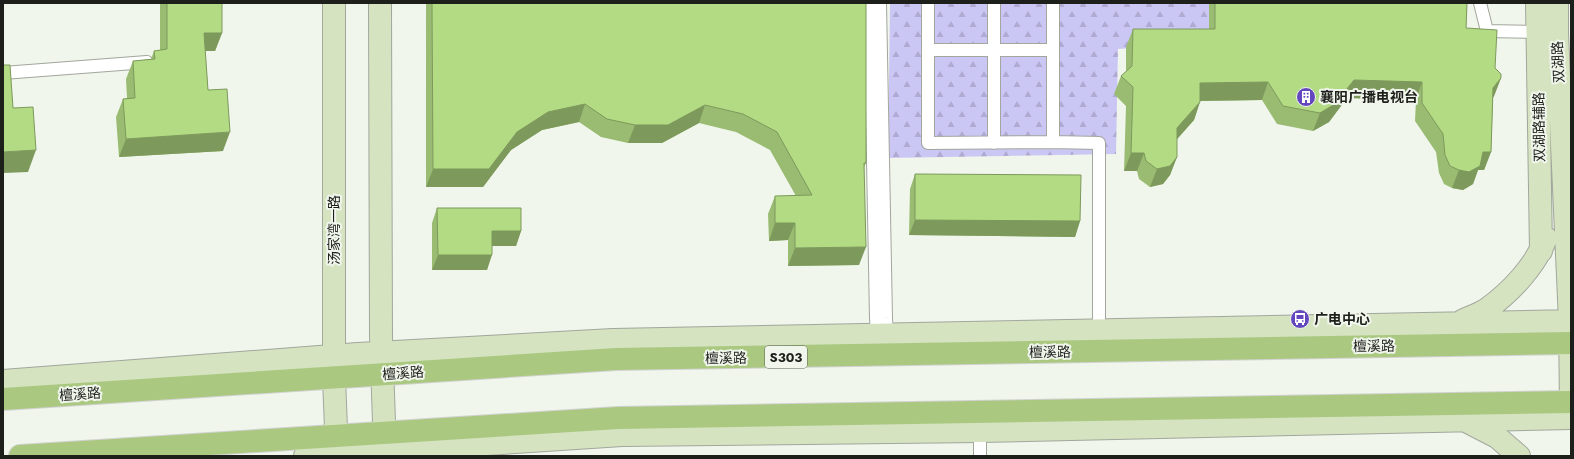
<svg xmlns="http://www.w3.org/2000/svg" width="1574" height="459" viewBox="0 0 1574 459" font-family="Jost,'Noto Sans SC',sans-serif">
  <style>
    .forest { fill: url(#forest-firs) }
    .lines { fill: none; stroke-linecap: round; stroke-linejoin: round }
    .lane-casing { stroke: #a2a69d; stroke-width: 14 }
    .street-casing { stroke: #a2a69d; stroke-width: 24 }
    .secondary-casing { stroke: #a2a69d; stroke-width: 24 }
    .primary-casing { stroke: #d2d2d1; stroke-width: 24 }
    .lane { stroke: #fff; stroke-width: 12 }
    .street { stroke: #fff; stroke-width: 22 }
    .secondary { stroke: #d5e3c0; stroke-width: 22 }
    .primary { stroke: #aac880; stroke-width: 22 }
    .wall { fill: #99bc72 }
    .shaded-wall { fill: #7d995c }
    .building { fill: #b2db84; stroke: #7d995c }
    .labels { text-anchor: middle; stroke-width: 4; stroke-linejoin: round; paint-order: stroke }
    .shield { fill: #f0f6ec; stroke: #5c605a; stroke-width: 1 }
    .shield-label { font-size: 13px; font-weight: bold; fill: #1d1f1b }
    .street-label { font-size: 14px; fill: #1d1f1b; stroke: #f0f6ec }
    .poi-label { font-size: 14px; font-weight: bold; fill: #1d1f1b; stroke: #f0f6ec; text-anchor: start }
  </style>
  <defs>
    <pattern id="forest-firs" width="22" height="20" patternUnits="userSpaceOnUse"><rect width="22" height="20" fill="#cbc7f5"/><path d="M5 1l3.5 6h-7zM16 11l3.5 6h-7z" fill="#aeaad1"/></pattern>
  </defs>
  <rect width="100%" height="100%" fill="#f0f6ec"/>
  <path class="forest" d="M 890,3 L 1218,3 L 1217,42 L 1118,49 L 1116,154 L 888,158 Z"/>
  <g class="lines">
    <defs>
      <path id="lane" d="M 928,3 L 928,143 L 1053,142 L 1099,143 L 1099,330
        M 1480,3 L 1487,31 L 1543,32
        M 928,50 L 1053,50
        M 3,73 L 147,62
        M 1053,142 L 1053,3
        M 994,143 L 994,3
        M 980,427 L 980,456"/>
      <path id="street" d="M 875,3 L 881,318 L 883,354"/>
      <path id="secondary" d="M 334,3 L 334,378 L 337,454
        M 380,3 L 381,336 L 385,451
        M 1537,3 L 1541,251
        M 1557,3 L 1557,33 L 1570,321 L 1571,409
        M 1462,321 C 1470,317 1480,314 1487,309 C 1511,292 1536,265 1546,238
        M 3,381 L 358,354 L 613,340 L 1571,321
        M 1466,421 L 1497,437 L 1519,456
        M 305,456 L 622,435 L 980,431 L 1571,418"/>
      <path id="primary" d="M 3,399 L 616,359 L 1571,343
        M 20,456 L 618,418 L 1571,402"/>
    </defs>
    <use href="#lane" class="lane-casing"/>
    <use href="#street" class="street-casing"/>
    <use href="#secondary" class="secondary-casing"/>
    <use href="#primary" class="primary-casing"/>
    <use href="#lane" class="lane"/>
    <use href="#street" class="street"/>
    <use href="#secondary" class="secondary"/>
    <use href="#primary" class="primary"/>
  </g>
  <path class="wall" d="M 160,3 L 222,3 L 222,33 L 215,51 L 205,51 L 208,90 L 223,151 L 119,157 L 116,117 L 123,99 L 127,98 L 126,79 L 133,61 L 151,59 L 154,51 L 160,50 Z
    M 426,3 L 866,3 L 866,163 L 864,167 L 859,265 L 788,266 L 788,240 L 769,241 L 768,214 L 775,196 L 796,196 L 770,150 L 736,132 L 699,123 L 662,143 L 628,143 L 601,137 L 579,122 L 542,130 L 511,150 L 483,187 L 426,187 Z
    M 1209,3 L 1467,3 L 1466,28 L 1495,68 L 1501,78 L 1494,96 L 1493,98 L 1491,152 L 1484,170 L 1478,170 L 1473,184 L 1463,190 L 1452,188 L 1444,184 L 1439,173 L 1436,152 L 1415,121 L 1416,100 L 1347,98 L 1329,122 L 1313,131 L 1277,124 L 1262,100 L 1200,101 L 1194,120 L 1177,139 L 1177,157 L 1170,175 L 1163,184 L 1150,187 L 1139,179 L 1137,171 L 1124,171 L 1126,106 L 1114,94 L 1121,76 L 1126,72 L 1126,47 L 1133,29 L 1209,29 Z
    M 915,174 L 1080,221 L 1075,237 L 909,235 L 910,189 Z
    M 437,208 L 521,231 L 516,246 L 492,246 L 487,270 L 432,270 L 432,223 Z"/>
  <path class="shaded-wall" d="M 204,33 L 222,33 L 215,51 L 197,51 Z
    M 1501,78 L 1494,96 L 1486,106 L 1493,88 Z
    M 1354,80 L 1422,82 L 1416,100 L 1347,98 L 1329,122 L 1313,131 L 1320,113 Z
    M 1268,82 L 1262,100 L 1193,101 L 1200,83 Z
    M 1200,102 L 1194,120 L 1171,146 L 1177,128 Z
    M 585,104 L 579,122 L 542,130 L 511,150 L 483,187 L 426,187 L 433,169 L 517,132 L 548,112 Z
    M 705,105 L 699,123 L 662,143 L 628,143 L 635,125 Z
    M 230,132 L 223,151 L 119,157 L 126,139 Z
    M 36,150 L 28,172 L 3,173 L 3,152 Z
    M 1483,152 L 1491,152 L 1484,170 L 1478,170 L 1473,184 L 1463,190 L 1452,188 L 1459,170 Z
    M 1131,153 L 1144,153 L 1137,171 L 1124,171 Z
    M 1177,157 L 1170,175 L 1163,184 L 1150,187 L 1157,169 Z
    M 915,220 L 1080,221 L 1075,237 L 909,235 Z
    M 775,223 L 795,223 L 788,240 L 769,241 Z
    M 492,231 L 521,231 L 516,246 L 487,246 Z
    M 866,247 L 859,265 L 788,266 L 795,248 Z
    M 438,255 L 492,255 L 487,270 L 432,270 Z"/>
  <path class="building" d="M 167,3 L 222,3 L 222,33 L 204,33 L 208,90 L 227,89 L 230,132 L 126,139 L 123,99 L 135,98 L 133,61 L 155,59 L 154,51 L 167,49 Z
    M 432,3 L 866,3 L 866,163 L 864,163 L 866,247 L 795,248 L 795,223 L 775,223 L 775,196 L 812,195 L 777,132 L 743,114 L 705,105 L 668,125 L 635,125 L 607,119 L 585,104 L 548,112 L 517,132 L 489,169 L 433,169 Z
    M 1215,3 L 1467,3 L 1466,28 L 1497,30 L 1495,68 L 1501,74 L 1501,78 L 1493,88 L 1491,152 L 1483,152 L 1480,166 L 1469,172 L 1459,170 L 1450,166 L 1445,155 L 1443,134 L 1422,103 L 1422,82 L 1354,80 L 1335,104 L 1320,113 L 1283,106 L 1268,82 L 1200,83 L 1200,102 L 1177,128 L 1177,157 L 1170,166 L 1157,169 L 1146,161 L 1144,153 L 1131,153 L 1133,87 L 1121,76 L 1132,66 L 1133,29 L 1215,29 Z
    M 3,65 L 10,65 L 13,108 L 33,107 L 36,150 L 3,152 Z
    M 915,174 L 1081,175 L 1080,221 L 915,220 Z
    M 437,208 L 521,208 L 521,231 L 492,231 L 492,255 L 438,255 Z"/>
  <defs>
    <symbol id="building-disc" viewBox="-11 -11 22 22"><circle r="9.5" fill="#6447bf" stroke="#f0f6ec"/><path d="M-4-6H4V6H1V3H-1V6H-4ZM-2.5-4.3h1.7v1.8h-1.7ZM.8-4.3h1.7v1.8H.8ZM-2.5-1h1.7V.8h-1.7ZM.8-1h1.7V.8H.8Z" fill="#fff"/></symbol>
    <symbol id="bus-disc" viewBox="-11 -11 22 22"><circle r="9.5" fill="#6447bf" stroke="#f0f6ec"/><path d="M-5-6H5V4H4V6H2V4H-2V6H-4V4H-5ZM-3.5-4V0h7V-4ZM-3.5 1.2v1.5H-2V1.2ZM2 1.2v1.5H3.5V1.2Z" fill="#fff"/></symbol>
  </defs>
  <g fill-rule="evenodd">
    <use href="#building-disc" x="1295" y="86" width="22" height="22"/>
    <use href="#bus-disc" x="1289" y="308" width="22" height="22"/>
  </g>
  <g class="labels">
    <rect class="shield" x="765" y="346" width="42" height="22" rx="3"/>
    <g class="shield-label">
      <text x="786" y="362">S303</text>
    </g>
    <g class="street-label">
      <text transform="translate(1558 62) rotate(-93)" y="5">双湖路</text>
      <text transform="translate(1539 127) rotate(-91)" y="5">双湖路辅路</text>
      <text transform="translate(334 230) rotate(-90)" y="5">汤家湾一路</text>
      <text transform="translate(1374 346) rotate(-1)" y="5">檀溪路</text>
      <text transform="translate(1050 352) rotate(-1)" y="5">檀溪路</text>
      <text transform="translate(726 358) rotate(-1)" y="5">檀溪路</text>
      <text transform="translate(403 373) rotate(-4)" y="5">檀溪路</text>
      <text transform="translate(80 394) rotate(-4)" y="5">檀溪路</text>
    </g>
    <g class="poi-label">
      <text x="1320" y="102">襄阳广播电视台</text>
      <text x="1314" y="324">广电中心</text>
    </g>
  </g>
  <rect width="1574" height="459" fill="none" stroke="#1d1f1b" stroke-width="8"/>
</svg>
